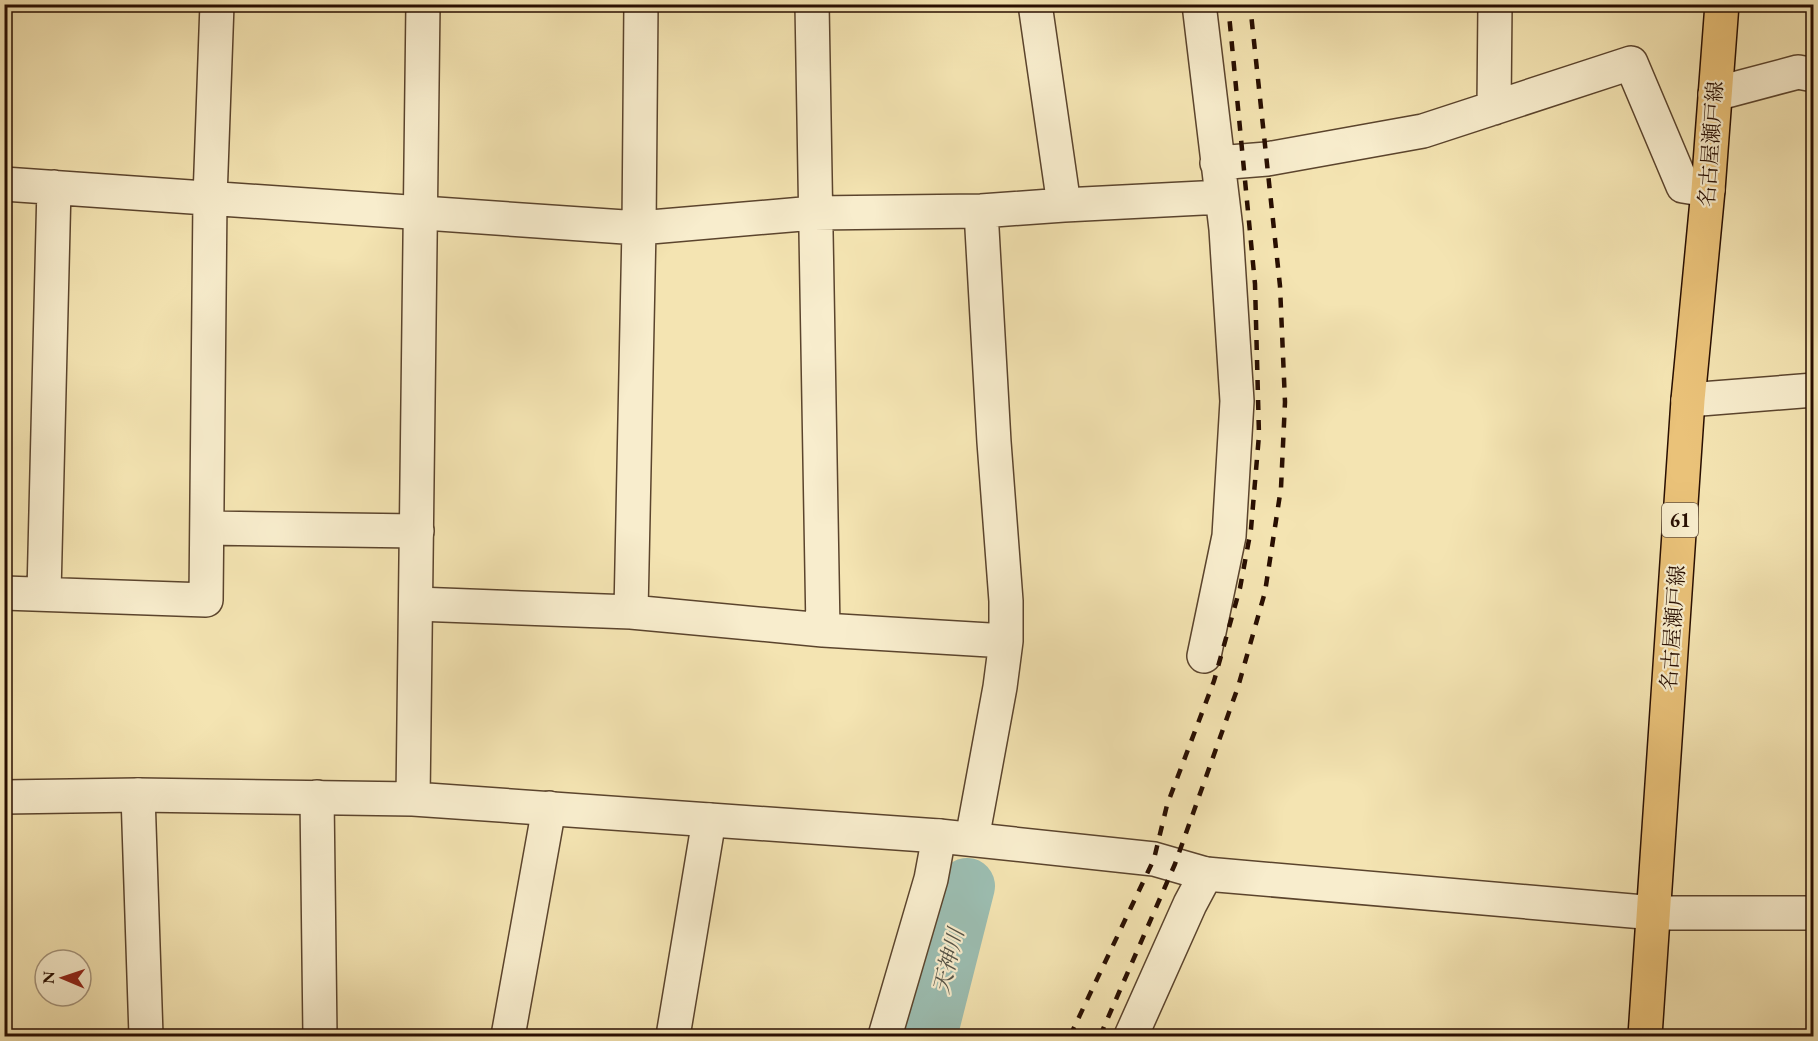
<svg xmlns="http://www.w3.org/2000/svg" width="1818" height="1041" viewBox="0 0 1818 1041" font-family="'EB Garamond','Noto Serif JP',serif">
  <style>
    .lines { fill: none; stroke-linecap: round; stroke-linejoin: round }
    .river { stroke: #9cbeb2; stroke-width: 56 }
    .minor-casing { stroke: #5b442d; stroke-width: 36 }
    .tertiary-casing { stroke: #5b442d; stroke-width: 36 }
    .primary-casing { stroke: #280e01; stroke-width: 36 }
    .minor { stroke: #f8edcd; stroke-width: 33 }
    .tertiary { stroke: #f8edcd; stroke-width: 33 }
    .primary { stroke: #eac279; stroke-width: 33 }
    .rail { stroke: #280e01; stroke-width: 4.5; stroke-dasharray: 10 10; stroke-linecap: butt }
    .labels { text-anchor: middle; stroke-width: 4.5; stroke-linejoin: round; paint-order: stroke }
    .shield { fill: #f8edcd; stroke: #66513e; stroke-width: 1.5 }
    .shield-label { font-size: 20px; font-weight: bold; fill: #280e01 }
    .street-label { font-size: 21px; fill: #280e01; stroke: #f8edcd }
    .water-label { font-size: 22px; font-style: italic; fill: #565448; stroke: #f8edcd }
  </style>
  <rect width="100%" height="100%" fill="#f4e4b2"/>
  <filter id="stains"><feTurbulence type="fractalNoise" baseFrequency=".00333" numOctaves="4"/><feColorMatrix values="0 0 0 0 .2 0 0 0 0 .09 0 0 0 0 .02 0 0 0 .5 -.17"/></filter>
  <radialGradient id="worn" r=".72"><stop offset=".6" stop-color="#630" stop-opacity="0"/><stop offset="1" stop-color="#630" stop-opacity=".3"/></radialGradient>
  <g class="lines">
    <path class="river" d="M 929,1036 L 967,886"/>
    <defs>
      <path id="minor" d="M 812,4 L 823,630
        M 1035,4 L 1064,205
        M 1199,4 L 1226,229 L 1237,401 L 1229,536 L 1204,656
        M 1715,94 L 1798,72 L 1814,75
        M 1494,108 L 1495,4
        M 1217,163 L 1267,159 L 1423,131 L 1631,63 L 1683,186 L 1708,190
        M 4,184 L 639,228 L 814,213 L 981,211 L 1064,205 L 1222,197
        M 1688,400 L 1814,390
        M 207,528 L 417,531
        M 4,593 L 206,600 L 210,198 L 217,4
        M 44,593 L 54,187
        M 416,604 L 631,612 L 823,630 L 1006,641
        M 631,612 L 639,228 L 641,4
        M 138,795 L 146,1036
        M 317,797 L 320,1036
        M 972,839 L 1000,687 L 1006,641 L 1006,601 L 994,442 L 981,211
        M 508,1036 L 549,808
        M 673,1036 L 709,820
        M 885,1036 L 931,879 L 939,836
        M 1131,1036 L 1190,904 L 1206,874"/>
      <path id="tertiary" d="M 4,797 L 138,795 L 413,799 L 939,836 L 1154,859 L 1206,874 L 1655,913 L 1814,913
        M 413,799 L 423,4"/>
      <path id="primary" d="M 1645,1036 L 1688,400 L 1708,190 L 1722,4"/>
    </defs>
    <use href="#minor" class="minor-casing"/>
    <use href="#tertiary" class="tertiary-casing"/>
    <use href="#primary" class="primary-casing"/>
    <use href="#minor" class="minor"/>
    <use href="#tertiary" class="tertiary"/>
    <use href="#primary" class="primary"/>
    <path class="rail" d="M 1070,1036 L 1154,859 L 1167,805 L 1214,681 L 1240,588 L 1251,529 L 1259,435 L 1255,284 L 1228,4
      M 1100,1036 L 1175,864 L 1238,687 L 1265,592 L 1281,488 L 1285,402 L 1280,286 L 1250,4"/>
  </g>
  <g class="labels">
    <rect class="shield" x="1662" y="503" width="36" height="34" rx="4.5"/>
    <g class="shield-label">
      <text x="1680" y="527">61</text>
    </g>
    <g class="street-label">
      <text transform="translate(1711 144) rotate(-86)" y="7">名古屋瀬戸線</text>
      <text transform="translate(1673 628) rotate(-86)" y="7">名古屋瀬戸線</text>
    </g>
    <g class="water-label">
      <text transform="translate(948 961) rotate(-76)" y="8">天神川</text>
    </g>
  </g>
  <rect width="1818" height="1041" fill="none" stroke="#f4e4b2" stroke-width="24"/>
  <rect x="6" y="6" width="1806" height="1029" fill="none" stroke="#280e01" stroke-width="3"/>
  <rect x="12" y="12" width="1794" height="1017" fill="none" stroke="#280e01" stroke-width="1.5"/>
  <g transform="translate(63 978) rotate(272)"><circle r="28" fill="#f8edcd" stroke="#a5947b" stroke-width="1.5"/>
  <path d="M0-4.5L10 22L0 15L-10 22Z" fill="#8f2418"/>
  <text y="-9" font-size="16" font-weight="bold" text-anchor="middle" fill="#280e01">N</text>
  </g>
  <rect width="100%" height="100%" filter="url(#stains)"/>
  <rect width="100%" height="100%" fill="url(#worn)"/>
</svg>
